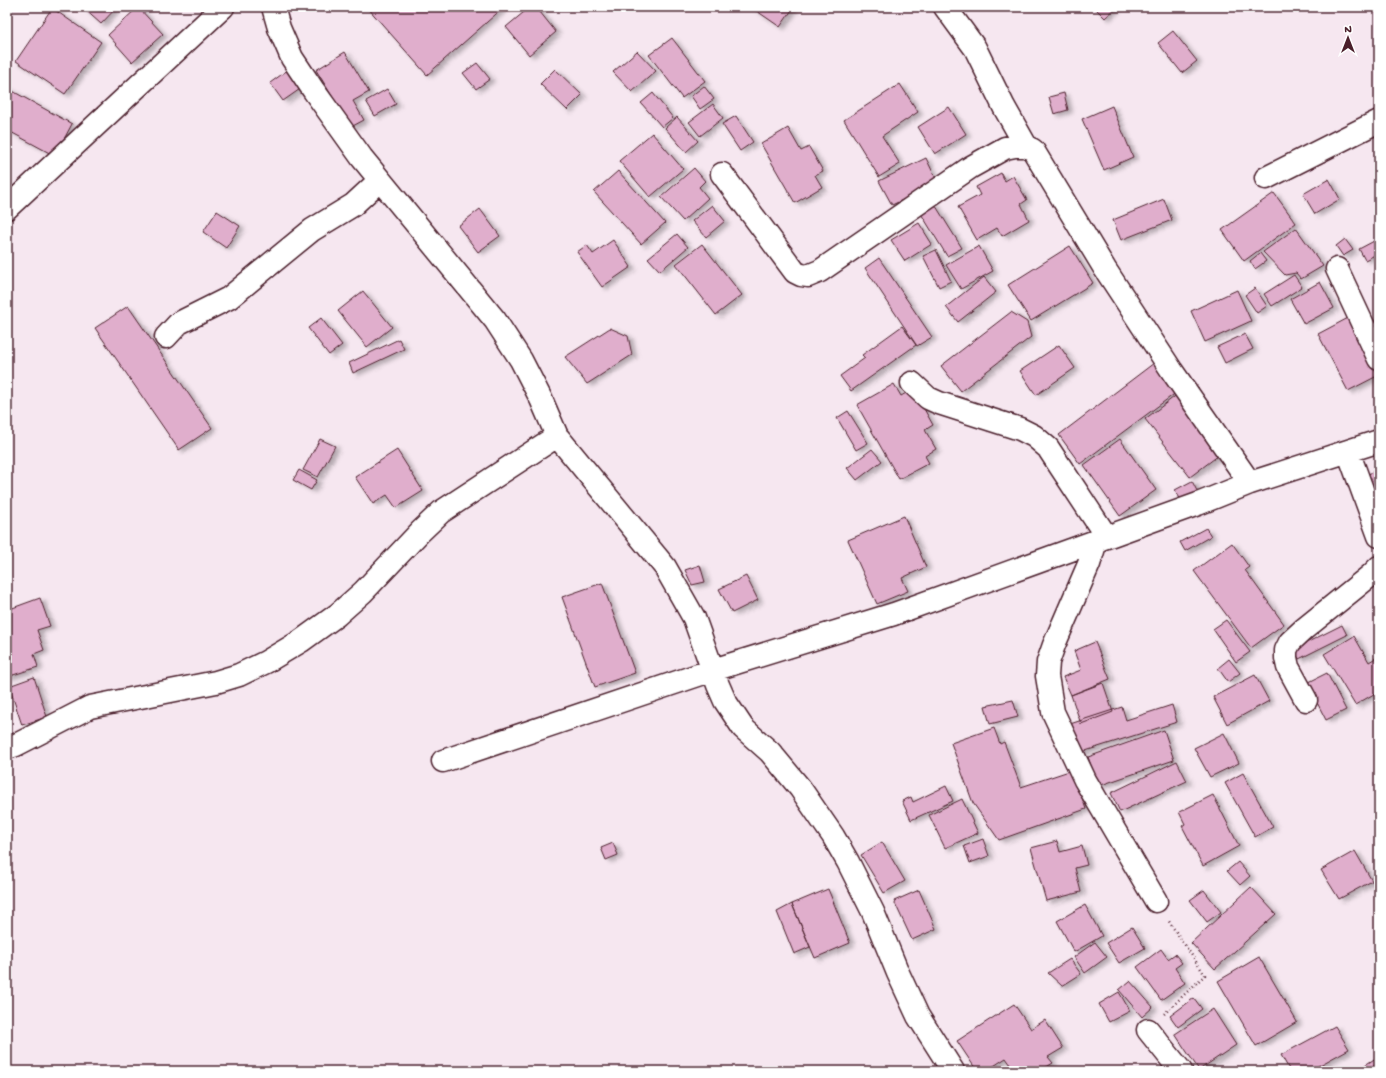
<svg xmlns="http://www.w3.org/2000/svg" width="1386" height="1078" viewBox="0 0 1386 1078" font-family="'Gochi Hand',sans-serif">
  <style>
    .building { fill: #e0aecc; stroke: #4a1f2b; filter: url(#shadow) }
    .lines { fill: none; stroke-linecap: round; stroke-linejoin: round }
    .minor-casing { stroke: #4a1f2b; stroke-width: 25 }
    .path { stroke: #4a1f2b; stroke-width: 2.5; stroke-dasharray: 1 3; stroke-linecap: butt }
    .minor { stroke: #fff; stroke-width: 22 }
  </style>
  <defs>
    <filter id="shadow"><feDropShadow dx="4.5" dy="2.5" stdDeviation="2" flood-color="#0004"/></filter>
  </defs>
  <rect width="100%" height="100%" fill="#f6e7f0"/>
  <filter id="ink" filterUnits="userSpaceOnUse"><feTurbulence type="fractalNoise" baseFrequency=".025" numOctaves="2"/><feDisplacementMap in="SourceGraphic" scale="8" xChannelSelector="R" yChannelSelector="G"/><feConvolveMatrix kernelMatrix="1 2 1 2 8 2 1 2 1" color-interpolation-filters="sRGB"/></filter>
  <g filter="url(#ink)">
    <path class="building" d="M 82,7 L 117,7 L 101,24 Z
      M 138,7 L 163,34 L 132,62 L 108,35 Z
      M 367,7 L 504,7 L 427,75 Z
      M 530,7 L 536,7 L 556,32 L 529,55 L 506,27 Z
      M 751,7 L 794,7 L 780,27 Z
      M 1094,7 L 1117,7 L 1105,18 Z
      M 52,8 L 101,42 L 65,94 L 16,61 Z
      M 1173,31 L 1197,61 L 1182,73 L 1158,43 Z
      M 672,38 L 705,81 L 682,98 L 649,55 Z
      M 637,51 L 656,71 L 632,92 L 613,72 Z
      M 345,52 L 369,92 L 353,101 L 364,120 L 351,127 L 316,70 Z
      M 477,63 L 490,79 L 476,89 L 463,73 Z
      M 289,69 L 303,87 L 283,101 L 270,83 Z
      M 555,69 L 582,95 L 567,110 L 540,84 Z
      M 900,84 L 918,112 L 882,136 L 900,164 L 879,177 L 844,120 Z
      M 704,86 L 714,99 L 700,109 L 691,96 Z
      M 7,88 L 72,124 L 55,156 L 7,130 Z
      M 387,89 L 396,104 L 375,116 L 366,101 Z
      M 653,93 L 673,118 L 662,127 L 641,103 Z
      M 1064,93 L 1068,110 L 1054,114 L 1049,97 Z
      M 713,104 L 723,118 L 700,136 L 689,122 Z
      M 1112,106 L 1133,157 L 1104,170 L 1082,119 Z
      M 949,107 L 966,134 L 935,154 L 918,127 Z
      M 736,116 L 753,142 L 740,151 L 722,124 Z
      M 677,117 L 698,141 L 686,152 L 665,128 Z
      M 788,128 L 801,151 L 809,147 L 823,171 L 815,175 L 822,187 L 795,203 L 761,144 Z
      M 652,133 L 683,169 L 650,197 L 619,161 Z
      M 926,158 L 938,183 L 892,205 L 879,181 Z
      M 694,168 L 705,181 L 699,187 L 708,198 L 683,221 L 661,197 Z
      M 618,171 L 665,223 L 641,244 L 594,192 Z
      M 1001,173 L 1005,181 L 1013,176 L 1027,200 L 1021,204 L 1029,220 L 1002,236 L 997,228 L 977,240 L 958,207 L 980,195 L 976,187 Z
      M 1329,179 L 1340,199 L 1315,214 L 1303,194 Z
      M 1274,193 L 1296,223 L 1244,261 L 1222,230 Z
      M 1164,199 L 1172,220 L 1121,240 L 1113,220 Z
      M 934,203 L 962,248 L 947,256 L 920,212 Z
      M 712,205 L 725,221 L 706,237 L 692,221 Z
      M 480,209 L 500,236 L 478,252 L 458,226 Z
      M 217,211 L 240,226 L 226,248 L 203,232 Z
      M 919,223 L 932,244 L 905,261 L 891,240 Z
      M 1296,228 L 1323,266 L 1301,279 L 1296,273 L 1285,275 L 1263,252 Z
      M 677,234 L 688,247 L 660,271 L 648,258 Z
      M 1345,239 L 1353,250 L 1343,256 L 1336,246 Z
      M 613,240 L 631,267 L 602,287 L 577,252 L 587,245 L 593,254 Z
      M 1376,240 L 1379,246 L 1379,253 L 1365,260 L 1359,249 Z
      M 702,244 L 742,295 L 716,315 L 676,264 Z
      M 979,246 L 993,271 L 961,289 L 946,265 Z
      M 1070,246 L 1093,283 L 1031,321 L 1008,285 Z
      M 936,250 L 951,281 L 939,287 L 923,256 Z
      M 1260,253 L 1266,261 L 1255,269 L 1250,261 Z
      M 879,258 L 932,337 L 917,346 L 865,268 Z
      M 1294,275 L 1302,287 L 1272,306 L 1264,294 Z
      M 984,277 L 996,292 L 958,322 L 946,307 Z
      M 1320,282 L 1334,308 L 1304,324 L 1290,299 Z
      M 1255,288 L 1267,306 L 1257,313 L 1245,295 Z
      M 1237,290 L 1251,321 L 1205,342 L 1191,311 Z
      M 363,291 L 392,327 L 367,347 L 338,311 Z
      M 128,306 L 212,428 L 179,450 L 95,328 Z
      M 1011,312 L 1027,322 L 1031,337 L 961,391 L 941,366 Z
      M 1350,317 L 1379,373 L 1379,375 L 1348,391 L 1318,334 Z
      M 321,318 L 342,345 L 329,355 L 308,328 Z
      M 1379,319 L 1379,344 L 1368,325 Z
      M 902,326 L 916,345 L 851,391 L 840,376 L 865,358 L 862,355 Z
      M 610,328 L 628,336 L 632,355 L 587,384 L 565,357 Z
      M 1245,334 L 1253,349 L 1225,363 L 1217,347 Z
      M 399,339 L 404,349 L 353,373 L 349,363 Z
      M 1059,345 L 1075,368 L 1036,395 L 1020,371 Z
      M 1154,363 L 1177,392 L 1080,464 L 1059,435 Z
      M 894,384 L 901,396 L 913,389 L 933,425 L 925,430 L 936,449 L 925,456 L 929,463 L 899,479 L 857,405 Z
      M 1178,394 L 1223,452 L 1190,477 L 1145,419 Z
      M 848,411 L 868,443 L 856,450 L 837,418 Z
      M 320,439 L 335,446 L 318,477 L 303,470 Z
      M 1120,439 L 1156,490 L 1120,516 L 1084,465 Z
      M 872,449 L 882,461 L 857,480 L 847,468 Z
      M 397,450 L 423,491 L 396,508 L 387,495 L 373,504 L 355,477 Z
      M 1379,469 L 1379,503 L 1366,475 Z
      M 299,470 L 317,480 L 311,490 L 293,480 Z
      M 1192,481 L 1198,493 L 1182,502 L 1175,490 Z
      M 904,516 L 926,567 L 902,578 L 908,591 L 877,604 L 848,540 Z
      M 1206,528 L 1211,536 L 1185,551 L 1180,542 Z
      M 1232,543 L 1249,567 L 1245,570 L 1284,624 L 1251,648 L 1194,571 Z
      M 700,565 L 705,582 L 692,585 L 685,570 Z
      M 746,576 L 758,600 L 732,613 L 719,589 Z
      M 602,583 L 635,673 L 595,687 L 562,597 Z
      M 40,598 L 50,626 L 37,630 L 44,650 L 34,654 L 38,667 L 7,677 L 7,610 Z
      M 1226,620 L 1250,652 L 1236,662 L 1213,629 Z
      M 1342,625 L 1347,635 L 1299,659 L 1294,649 Z
      M 1354,636 L 1369,662 L 1379,656 L 1379,691 L 1355,705 L 1324,654 Z
      M 1095,642 L 1110,679 L 1071,695 L 1063,677 L 1081,670 L 1074,651 Z
      M 1229,659 L 1240,673 L 1228,682 L 1218,668 Z
      M 1327,673 L 1346,710 L 1326,720 L 1307,683 Z
      M 1255,675 L 1269,701 L 1227,724 L 1213,697 Z
      M 34,677 L 47,717 L 22,725 L 9,686 Z
      M 1103,683 L 1113,712 L 1081,724 L 1071,695 Z
      M 1013,700 L 1018,717 L 990,724 L 985,706 Z
      M 1172,705 L 1177,722 L 1079,753 L 1070,724 L 1122,707 L 1126,720 Z
      M 994,728 L 1000,744 L 1004,742 L 1021,787 L 1072,770 L 1086,809 L 999,840 L 973,803 L 951,743 Z
      M 1164,730 L 1174,760 L 1098,786 L 1088,757 Z
      M 1224,733 L 1239,763 L 1210,777 L 1194,748 Z
      M 1177,761 L 1187,781 L 1120,812 L 1111,793 Z
      M 1243,773 L 1273,827 L 1255,837 L 1225,783 Z
      M 946,786 L 953,801 L 911,820 L 902,801 L 911,797 L 913,802 Z
      M 1213,795 L 1239,846 L 1203,866 L 1182,826 L 1185,824 L 1179,812 Z
      M 962,799 L 978,833 L 945,848 L 929,815 Z
      M 983,839 L 989,856 L 970,863 L 964,846 Z
      M 1057,841 L 1060,852 L 1082,846 L 1087,865 L 1075,868 L 1081,892 L 1046,901 L 1031,848 Z
      M 882,842 L 905,881 L 884,893 L 861,855 Z
      M 613,843 L 618,855 L 606,860 L 601,848 Z
      M 1355,851 L 1372,881 L 1339,899 L 1321,870 Z
      M 1238,862 L 1250,876 L 1240,885 L 1227,871 Z
      M 1251,887 L 1276,914 L 1215,969 L 1191,943 Z
      M 828,889 L 850,943 L 815,958 L 792,904 Z
      M 919,890 L 936,929 L 912,940 L 894,901 Z
      M 1204,890 L 1221,912 L 1207,922 L 1190,900 Z
      M 792,904 L 810,947 L 794,954 L 777,912 Z
      M 1085,905 L 1102,936 L 1074,952 L 1057,921 Z
      M 1132,927 L 1145,948 L 1119,963 L 1106,943 Z
      M 1095,942 L 1107,957 L 1085,973 L 1074,957 Z
      M 1161,949 L 1168,959 L 1175,954 L 1182,963 L 1175,968 L 1185,983 L 1161,1000 L 1137,967 Z
      M 1259,957 L 1297,1022 L 1256,1046 L 1218,981 Z
      M 1070,959 L 1081,974 L 1062,986 L 1048,973 Z
      M 1130,981 L 1153,1007 L 1142,1017 L 1119,990 Z
      M 1119,992 L 1130,1011 L 1109,1022 L 1099,1004 Z
      M 1194,998 L 1202,1009 L 1178,1027 L 1170,1016 Z
      M 1014,1004 L 1031,1029 L 1045,1020 L 1063,1048 L 1048,1057 L 1053,1063 L 1040,1071 L 1015,1071 L 1006,1058 L 986,1071 L 977,1071 L 957,1041 Z
      M 1213,1009 L 1236,1045 L 1199,1070 L 1175,1034 Z
      M 1335,1026 L 1349,1049 L 1309,1071 L 1290,1071 L 1281,1055 Z
      M 1379,1056 L 1379,1071 L 1370,1071 L 1365,1065 Z
      M 783,1066 L 786,1071 L 774,1071 Z"/>
    <g class="lines">
      <defs>
        <path id="minor" d="M 273,7 L 279,28 L 292,58 L 314,91 L 362,158 L 495,320 L 521,360 L 541,399 L 557,436 L 665,567 L 694,618 L 718,685 L 725,701 L 743,728 L 770,752 L 800,788 L 833,836 L 848,862 L 873,912 L 898,973 L 918,1016 L 953,1071
          M 945,7 L 975,48 L 1004,107 L 1026,146
          M 722,174 L 795,272 L 801,275 L 808,276 L 820,271 L 971,167 L 1005,148 L 1015,146 L 1026,146 L 1033,150 L 1105,269 L 1172,371 L 1250,483
          M 1266,178 L 1379,121
          M 7,208 L 223,7
          M 1337,269 L 1379,359
          M 166,337 L 179,323 L 229,298 L 312,230 L 353,205 L 380,180
          M 912,383 L 928,398 L 939,403 L 1020,429 L 1034,436 L 1048,448 L 1106,536
          M 1348,451 L 1379,536
          M 1096,541 L 1089,564 L 1054,645 L 1048,662 L 1047,676 L 1053,712 L 1085,780 L 1156,901
          M 1306,700 L 1288,667 L 1286,658 L 1286,650 L 1290,642 L 1304,629 L 1371,575 L 1379,567
          M 7,748 L 16,745 L 90,707 L 216,682 L 239,675 L 266,662 L 301,641 L 337,615 L 363,592 L 420,532 L 441,512 L 557,436
          M 443,761 L 713,670 L 894,614 L 1198,504 L 1250,483 L 1379,441
          M 1148,1030 L 1181,1071"/>
      </defs>
      <use href="#minor" class="minor-casing"/>
      <path class="path" d="M 1164,1014 L 1205,975 L 1168,920"/>
      <use href="#minor" class="minor"/>
    </g>
  </g>
  <rect width="1386" height="1078" fill="none" stroke="#fff" stroke-width="24"/>
  <rect x="12" y="12" width="1362" height="1054" fill="none" stroke="#4a1f2b" stroke-width="1.5" filter="url(#ink)"/>
  <g transform="translate(1348 38)" stroke="#ffffff" stroke-width="3" paint-order="stroke">
  <path d="M0-3L7 15L0 10L-7 15Z" fill="#4a1f2b"/>
  <text y="-6" font-size="11" font-weight="bold" text-anchor="middle" fill="#4a1f2b">N</text>
  </g>
</svg>
